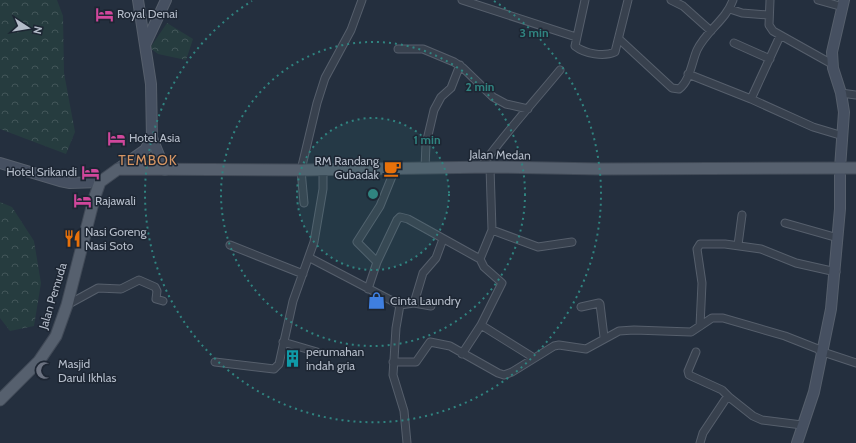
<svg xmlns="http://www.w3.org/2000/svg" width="856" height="443" viewBox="0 0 856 443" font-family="Cabin,sans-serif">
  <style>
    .park { fill: url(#park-crowns) }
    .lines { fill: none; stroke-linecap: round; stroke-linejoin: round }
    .street-casing { stroke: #565f6c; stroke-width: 9 }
    .secondary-casing { stroke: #565f6c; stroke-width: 12 }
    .primary-casing { stroke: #414a57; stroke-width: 13 }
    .street { stroke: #38414e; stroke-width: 7 }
    .secondary { stroke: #465061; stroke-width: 10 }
    .primary { stroke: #56606e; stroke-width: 11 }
    .ring { fill: none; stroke: #308480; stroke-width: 2; stroke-dasharray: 2 4 }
    .labels { text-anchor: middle; stroke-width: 3; stroke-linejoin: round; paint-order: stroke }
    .poi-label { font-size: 12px; fill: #b4bcc9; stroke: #1d2633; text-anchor: start }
    .street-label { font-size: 12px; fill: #b4bcc9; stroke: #1d2633 }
    .quarter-label { font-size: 14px; letter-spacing: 1px; fill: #d59563; stroke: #1d2633 }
    .centre { fill: #308480; stroke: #1d2633; stroke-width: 2 }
    .ring-label { font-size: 12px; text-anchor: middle; font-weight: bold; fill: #308480; stroke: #1d2633; stroke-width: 3; stroke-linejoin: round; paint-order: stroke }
  </style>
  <defs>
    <pattern id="park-crowns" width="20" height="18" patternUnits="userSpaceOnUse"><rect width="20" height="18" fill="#263c3f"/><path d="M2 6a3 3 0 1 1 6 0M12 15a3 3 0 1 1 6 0" fill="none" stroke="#435659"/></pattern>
  </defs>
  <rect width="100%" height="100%" fill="#242f3e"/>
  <path class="park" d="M 0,0 L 57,0 L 63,16 L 64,73 L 75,132 L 66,154 L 0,129 Z
    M 167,23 L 193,39 L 186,60 L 158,54 L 150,48 Z
    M 0,202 L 12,207 L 34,241 L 41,283 L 34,326 L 10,331 L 0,318 Z"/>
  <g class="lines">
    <defs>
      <path id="street" d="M 462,0 L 576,37
        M 585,0 L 575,46 C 585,54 604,57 615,52 L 628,0
        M 671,0 L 683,6 L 711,31
        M 770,0 L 769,25 L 773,31 L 832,64
        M 818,0 L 843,7
        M 730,9 L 742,13 L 768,15
        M 619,39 L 672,88 L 679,89 C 690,81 692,61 697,50 C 706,31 726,20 733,0
        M 734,43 L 770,59
        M 398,49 L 423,49 L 454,62 L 463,68 L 493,97 L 506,104 L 528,109
        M 688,74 L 751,99 L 813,127 L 843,136
        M 841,93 L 856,95
        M 751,99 L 780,36
        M 481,167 C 505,133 533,103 560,70
        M 425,168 L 426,144 L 434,110 L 441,97 L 451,88 L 460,65
        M 304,203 L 301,170 L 317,103 L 325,78 L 351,30 L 362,0
        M 785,223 L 838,238
        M 492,230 L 538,247 L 572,242
        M 230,245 L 303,274
        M 738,245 L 742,215
        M 310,258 L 400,305 L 396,328 L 393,375 L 404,411 L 407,443
        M 377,262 L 357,242 L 380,206 L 395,169
        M 368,289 L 377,262 L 397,220 L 400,217 L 408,219 L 480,259
        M 414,303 L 423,273 L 436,258 L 443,239
        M 67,305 L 98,288 L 121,289 L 139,280 L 155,287 L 157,291 L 156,299 L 163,301
        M 400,305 L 414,303 L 431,306
        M 581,307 L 599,303 L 600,304 L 604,337
        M 481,325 L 534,358
        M 700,326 L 702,283 L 697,249 L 700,244 L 725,244 L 761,249 L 796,263 L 836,272
        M 283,342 L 317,352
        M 696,352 L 688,371 L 689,375 L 722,390 L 729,397
        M 823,352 L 856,363
        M 462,354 L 481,325 L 502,283 L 484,267 L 480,259 L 492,230 L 490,167
        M 215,362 L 274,369 L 279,364 L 293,301 L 314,242 L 323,189 L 323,170
        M 393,362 L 416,362 L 430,342 L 450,346 L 498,373 L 504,375 L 512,372 L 554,346 L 559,345 L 586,349 L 619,331 L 634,330 L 691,332 L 712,318 L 723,318 L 785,336 L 818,349 L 823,355
        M 700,443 L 703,433 L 725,400 L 729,397 L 753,416 L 762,420 L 802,425"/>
      <path id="secondary" d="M 138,0 L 151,84 L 152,138 L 165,170
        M 145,45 L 166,0
        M 0,163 L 60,181 L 70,183 L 100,182
        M 118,169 L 145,150 L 152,138
        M 797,443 L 814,392 L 831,309 L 840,209 L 840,168 L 844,112 L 841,93 L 833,68 L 832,52 L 844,0"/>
      <path id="primary" d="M 0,400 L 39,361 L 56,336 L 67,305 L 94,199 L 100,182 L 118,169 L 301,170 L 490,167 L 601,169 L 856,168"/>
    </defs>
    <use href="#street" class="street-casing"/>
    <use href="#secondary" class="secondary-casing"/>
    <use href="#primary" class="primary-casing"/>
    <use href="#street" class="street"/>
    <use href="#secondary" class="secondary"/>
    <use href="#primary" class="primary"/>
  </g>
  <circle cx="373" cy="194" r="76" fill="#308480" fill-opacity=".12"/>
  <g class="ring">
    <circle cx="373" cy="194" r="76"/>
    <circle cx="373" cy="194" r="152"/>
    <path d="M494 1A228 228 0 1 1 252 1"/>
  </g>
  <defs>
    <symbol id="hotel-bare" viewBox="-9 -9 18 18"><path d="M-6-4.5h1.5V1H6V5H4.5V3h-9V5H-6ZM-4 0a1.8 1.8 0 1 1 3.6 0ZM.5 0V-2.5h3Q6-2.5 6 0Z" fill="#d1479c" stroke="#1d2633" stroke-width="2.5" paint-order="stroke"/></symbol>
    <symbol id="cafe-bare" viewBox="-9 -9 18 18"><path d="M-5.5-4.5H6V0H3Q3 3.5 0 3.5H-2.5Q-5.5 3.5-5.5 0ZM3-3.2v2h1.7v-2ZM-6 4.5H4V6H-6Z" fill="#e8710a" stroke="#1d2633" stroke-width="2.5" paint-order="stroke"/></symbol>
    <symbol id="restaurant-bare" viewBox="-9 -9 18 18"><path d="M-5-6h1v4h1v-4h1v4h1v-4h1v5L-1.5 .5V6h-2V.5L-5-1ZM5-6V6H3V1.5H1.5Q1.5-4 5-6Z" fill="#e8710a" stroke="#1d2633" stroke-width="2.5" paint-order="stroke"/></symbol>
    <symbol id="shop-bare" viewBox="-9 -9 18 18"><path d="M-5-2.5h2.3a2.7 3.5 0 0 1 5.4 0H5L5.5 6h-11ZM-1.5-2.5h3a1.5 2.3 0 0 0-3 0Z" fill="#3f7fe0" stroke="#1d2633" stroke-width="2.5" paint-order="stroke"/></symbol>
    <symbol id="building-bare" viewBox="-9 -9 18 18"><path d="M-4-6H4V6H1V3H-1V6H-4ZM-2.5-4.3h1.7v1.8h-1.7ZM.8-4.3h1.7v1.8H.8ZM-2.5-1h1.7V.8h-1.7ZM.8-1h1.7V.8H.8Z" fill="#0f9aa8" stroke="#1d2633" stroke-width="2.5" paint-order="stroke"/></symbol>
    <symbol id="mosque-bare" viewBox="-9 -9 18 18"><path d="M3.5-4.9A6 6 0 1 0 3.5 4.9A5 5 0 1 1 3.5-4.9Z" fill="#6b7280" stroke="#1d2633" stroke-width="2.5" paint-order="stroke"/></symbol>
  </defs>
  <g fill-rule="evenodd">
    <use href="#hotel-bare" x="92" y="2" width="25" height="25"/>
    <use href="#hotel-bare" x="104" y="126" width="25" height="25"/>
    <use href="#cafe-bare" x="380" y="156" width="25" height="25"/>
    <use href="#hotel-bare" x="78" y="160" width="25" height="25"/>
    <use href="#hotel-bare" x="70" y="188" width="25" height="25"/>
    <use href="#restaurant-bare" x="60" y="226" width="25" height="25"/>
    <use href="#shop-bare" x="364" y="288" width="25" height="25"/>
    <use href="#building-bare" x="280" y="346" width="25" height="25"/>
    <use href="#mosque-bare" x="32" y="358" width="25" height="25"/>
  </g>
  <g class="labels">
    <g class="poi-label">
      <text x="117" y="18">Royal Denai</text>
      <text x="129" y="142">Hotel Asia</text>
      <text x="379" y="165" text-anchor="end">RM Randang<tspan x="379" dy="14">Gubadak</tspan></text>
      <text x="77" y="176" text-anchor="end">Hotel Srikandi</text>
      <text x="95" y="205">Rajawali</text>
      <text x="85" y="236">Nasi Goreng<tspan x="85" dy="14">Nasi Soto</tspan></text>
      <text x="390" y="305">Cinta Laundry</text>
      <text x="306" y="356">perumahan<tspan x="306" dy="14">indah gria</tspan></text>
      <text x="58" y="368">Masjid<tspan x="58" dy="14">Darul Ikhlas</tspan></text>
    </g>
    <g class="street-label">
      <text transform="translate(500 155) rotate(1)" y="4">Jalan Medan</text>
      <text transform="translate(53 296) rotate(-73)" y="4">Jalan Pemuda</text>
    </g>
    <g class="quarter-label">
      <text x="148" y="165">TEMBOK</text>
    </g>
  </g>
  <circle cx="373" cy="194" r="6" class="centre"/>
  <g class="ring-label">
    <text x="534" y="37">3 min</text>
    <text x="480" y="91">2 min</text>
    <text x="427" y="144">1 min</text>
  </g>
  <g transform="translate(28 28) rotate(102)" stroke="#1d2633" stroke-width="3" paint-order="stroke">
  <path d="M0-3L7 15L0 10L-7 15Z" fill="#b4bcc9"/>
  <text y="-6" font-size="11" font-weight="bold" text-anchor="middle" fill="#b4bcc9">N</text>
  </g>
</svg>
